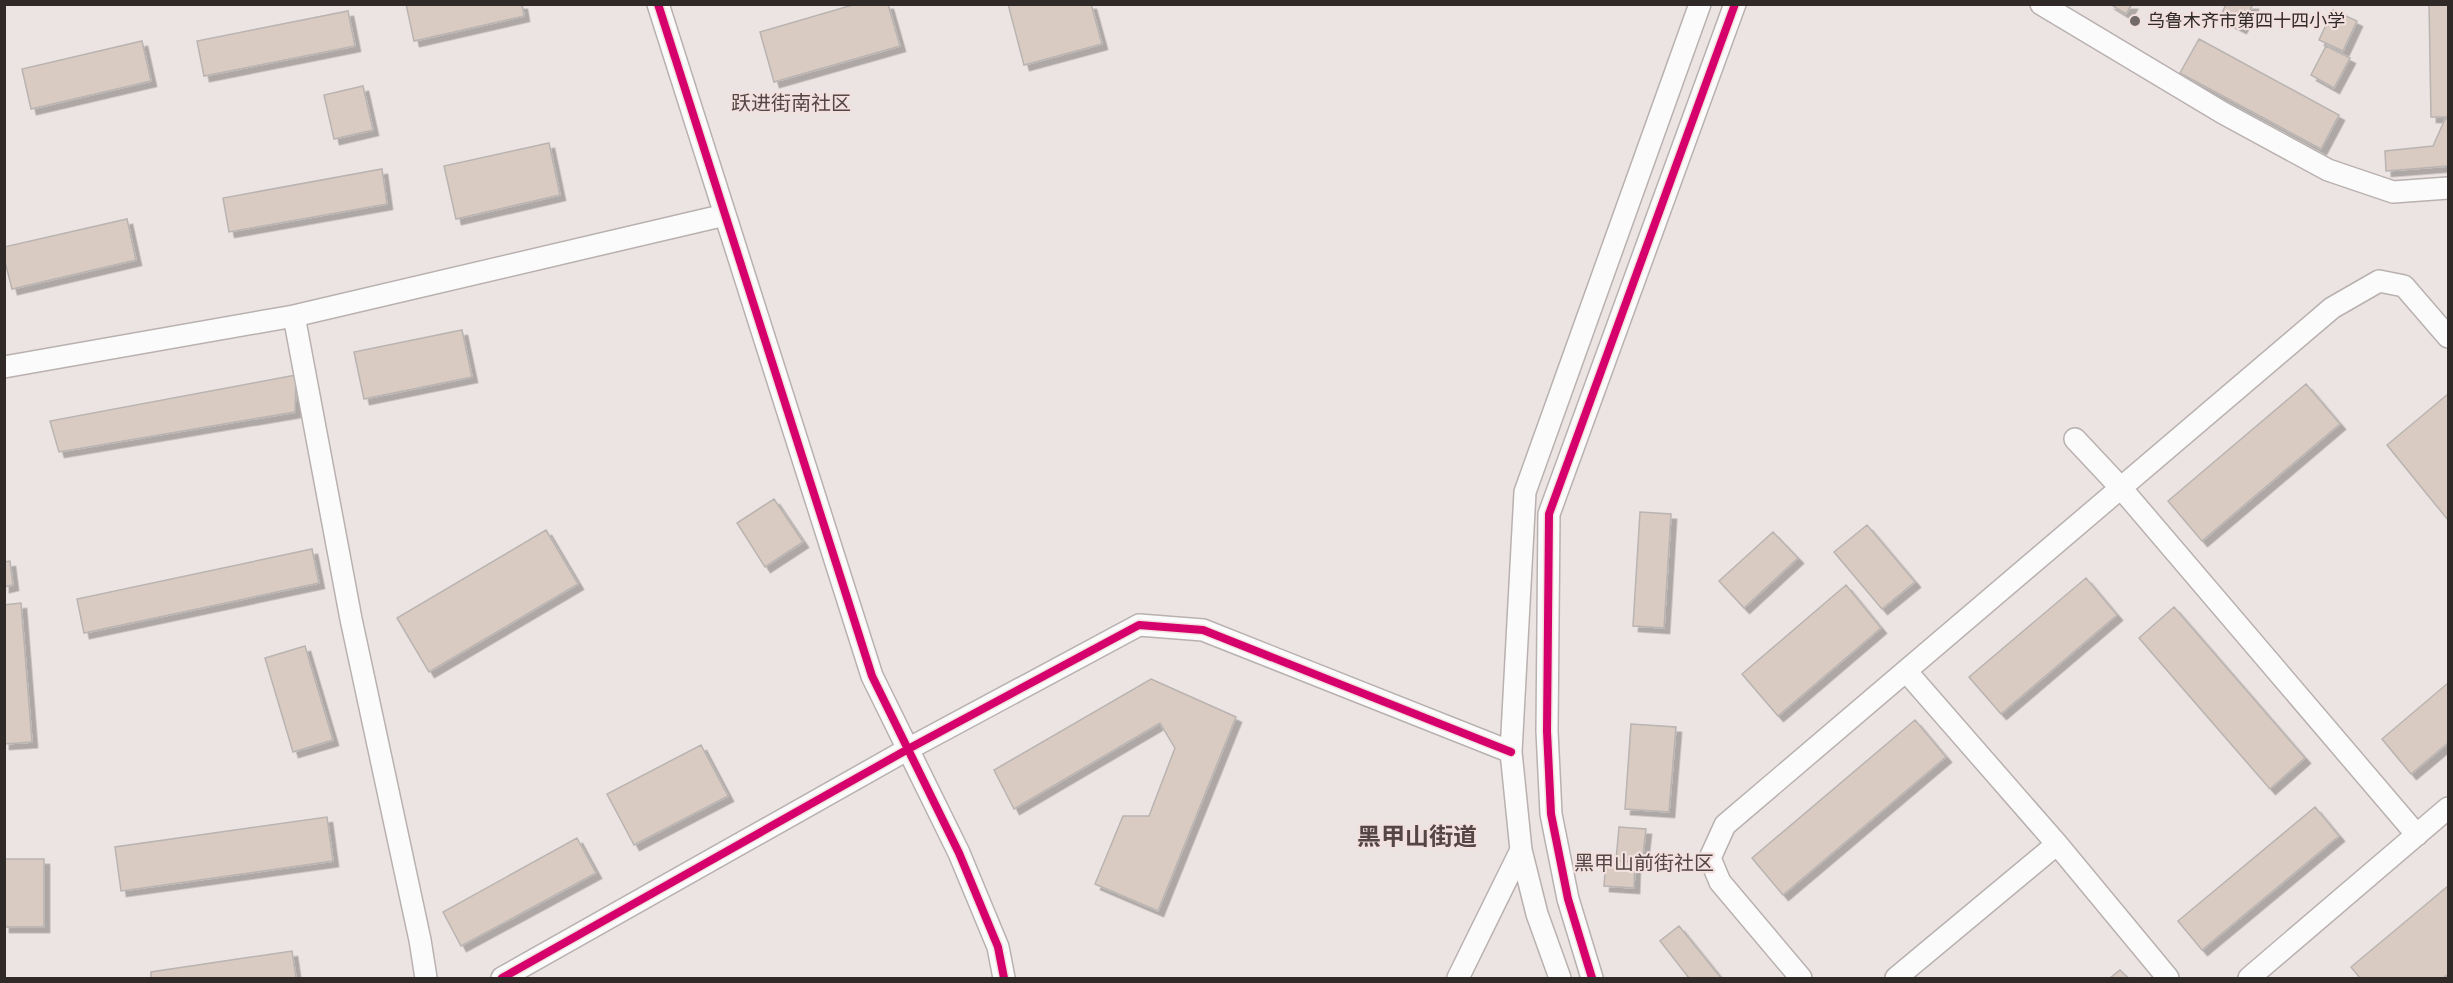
<svg xmlns="http://www.w3.org/2000/svg" width="2453" height="983" viewBox="0 0 2453 983" font-family="Quicksand,'Noto Sans SC',sans-serif">
  <style>
    .building { fill: #dacbc2; stroke: #b9b4b1; stroke-width: 1.5; filter: url(#shadow) }
    .lines { fill: none; stroke-linecap: round; stroke-linejoin: round }
    .minor-casing { stroke: #b8b1b0; stroke-width: 24 }
    .minor { stroke: #fcfbfb; stroke-width: 21 }
    .cycleway-casing { stroke: #f1e0dd; stroke-width: 11 }
    .cycleway { stroke: #d6006c; stroke-width: 8 }
    .poi-dot { fill: #716a68; stroke: #f1e0dd; stroke-width: 2 }
    .labels { text-anchor: middle; stroke-width: 4.5; stroke-linejoin: round; paint-order: stroke }
    .poi-label { font-size: 18px; fill: #2f2927; stroke: #f1e0dd; text-anchor: start }
    .neighbourhood-label { font-size: 20px; fill: #544644; stroke: #f1e0dd }
    .district-label { font-size: 24px; font-weight: bold; fill: #544644; stroke: #f1e0dd }
  </style>
  <defs>
    <filter id="shadow"><feDropShadow dx="5.5" dy="5.5" stdDeviation="0" flood-color="#0004"/></filter>
  </defs>
  <rect width="100%" height="100%" fill="#ece4e2"/>
  <path class="building" d="M 406,4 L 522,4 L 524,16 L 414,41 Z
    M 856,4 L 888,4 L 900,46 L 774,82 L 760,32 Z
    M 1008,4 L 1091,4 L 1102,44 L 1024,65 Z
    M 2110,4 L 2132,4 L 2126,14 Z
    M 2226,4 L 2253,4 L 2241,28 L 2220,18 Z
    M 2429,4 L 2448,4 L 2448,117 L 2431,117 Z
    M 2333,10 L 2357,21 L 2343,51 L 2319,40 Z
    M 348,11 L 355,46 L 204,76 L 197,41 Z
    M 2199,39 L 2339,115 L 2321,149 L 2180,73 Z
    M 142,41 L 151,81 L 31,109 L 22,69 Z
    M 2326,46 L 2350,58 L 2334,88 L 2311,75 Z
    M 363,86 L 373,130 L 334,139 L 324,95 Z
    M 2445,119 L 2448,119 L 2448,166 L 2386,171 L 2385,151 L 2433,146 Z
    M 549,143 L 560,195 L 456,219 L 444,166 Z
    M 382,169 L 387,204 L 229,232 L 223,198 Z
    M 127,219 L 136,260 L 12,289 L 4,258 L 4,247 Z
    M 462,330 L 472,377 L 364,399 L 354,352 Z
    M 296,375 L 295,412 L 59,452 L 50,421 Z
    M 2306,384 L 2340,424 L 2202,541 L 2168,501 Z
    M 2448,394 L 2448,520 L 2387,445 Z
    M 774,499 L 803,542 L 765,567 L 737,523 Z
    M 1640,512 L 1671,514 L 1664,628 L 1633,626 Z
    M 1867,525 L 1915,582 L 1882,609 L 1834,552 Z
    M 546,530 L 578,584 L 429,672 L 397,618 Z
    M 1773,532 L 1798,558 L 1744,608 L 1719,581 Z
    M 312,549 L 319,583 L 84,633 L 77,599 Z
    M 10,561 L 13,585 L 4,587 L 4,562 Z
    M 2086,578 L 2117,615 L 2001,714 L 1969,677 Z
    M 1846,585 L 1881,628 L 1778,716 L 1742,674 Z
    M 21,603 L 32,742 L 4,744 L 4,605 Z
    M 2174,607 L 2305,758 L 2270,789 L 2139,638 Z
    M 305,646 L 333,740 L 293,752 L 265,658 Z
    M 1151,679 L 1236,717 L 1158,911 L 1095,884 L 1123,816 L 1149,816 L 1175,748 L 1160,723 L 1014,809 L 994,770 Z
    M 2448,683 L 2448,743 L 2411,774 L 2382,739 Z
    M 1915,720 L 1946,757 L 1783,895 L 1752,858 Z
    M 1631,724 L 1676,727 L 1669,812 L 1625,809 Z
    M 701,745 L 728,796 L 634,845 L 607,794 Z
    M 2315,807 L 2339,836 L 2202,950 L 2178,921 Z
    M 327,817 L 333,861 L 121,891 L 115,847 Z
    M 1619,827 L 1646,829 L 1642,863 L 1616,860 Z
    M 577,838 L 596,873 L 461,946 L 443,912 Z
    M 4,859 L 44,859 L 44,927 L 4,927 Z
    M 1606,860 L 1635,862 L 1634,888 L 1604,886 Z
    M 2448,886 L 2448,974 L 2443,978 L 2360,978 L 2351,967 Z
    M 1679,926 L 1721,978 L 1689,978 L 1660,941 Z
    M 292,951 L 296,978 L 151,978 L 151,972 Z
    M 2120,970 L 2128,978 L 2110,978 Z"/>
  <g class="lines">
    <defs>
      <path id="minor" d="M 658,4 L 872,676 L 959,853 L 998,947 L 1004,978
        M 2041,4 L 2223,113 L 2328,170 L 2393,192 L 2448,188
        M 294,316 L 351,619 L 420,940 L 426,978
        M 4,367 L 294,316 L 725,215
        M 2075,439 L 2121,488 L 2417,835
        M 1906,671 L 2057,844 L 2168,978
        M 502,978 L 910,748 L 1139,625 L 1203,630 L 1511,752
        M 1458,978 L 1521,850
        M 1560,978 L 1537,914 L 1521,850 L 1511,752 L 1525,492 L 1700,4
        M 1592,978 L 1568,899 L 1551,814 L 1547,731 L 1549,514 L 1735,4
        M 1801,978 L 1720,882 L 1710,858 L 1725,825 L 2332,308 L 2379,281 L 2404,286 L 2448,337
        M 1896,978 L 2057,844
        M 2249,978 L 2448,808"/>
    </defs>
    <use href="#minor" class="minor-casing"/>
    <use href="#minor" class="minor"/>
    <defs>
      <path id="cycleway" d="M 658,4 L 872,676 L 959,853 L 998,947 L 1004,978
        M 502,978 L 910,748 L 1139,625 L 1203,630 L 1511,752
        M 1592,978 L 1568,899 L 1551,814 L 1547,731 L 1549,514 L 1735,4"/>
    </defs>
    <use href="#cycleway" class="cycleway-casing"/>
    <use href="#cycleway" class="cycleway"/>
  </g>
  <circle class="poi-dot" cx="2135" cy="21" r="6"/>
  <g class="labels">
    <g class="poi-label">
      <text x="2147" y="27">乌鲁木齐市第四十四小学</text>
    </g>
    <g class="neighbourhood-label">
      <text x="791" y="110">跃进街南社区</text>
      <text x="1644" y="870">黑甲山前街社区</text>
    </g>
    <g class="district-label">
      <text x="1417" y="845">黑甲山街道</text>
    </g>
  </g>
  <rect width="2453" height="983" fill="none" stroke="#2f2927" stroke-width="12"/>
</svg>
